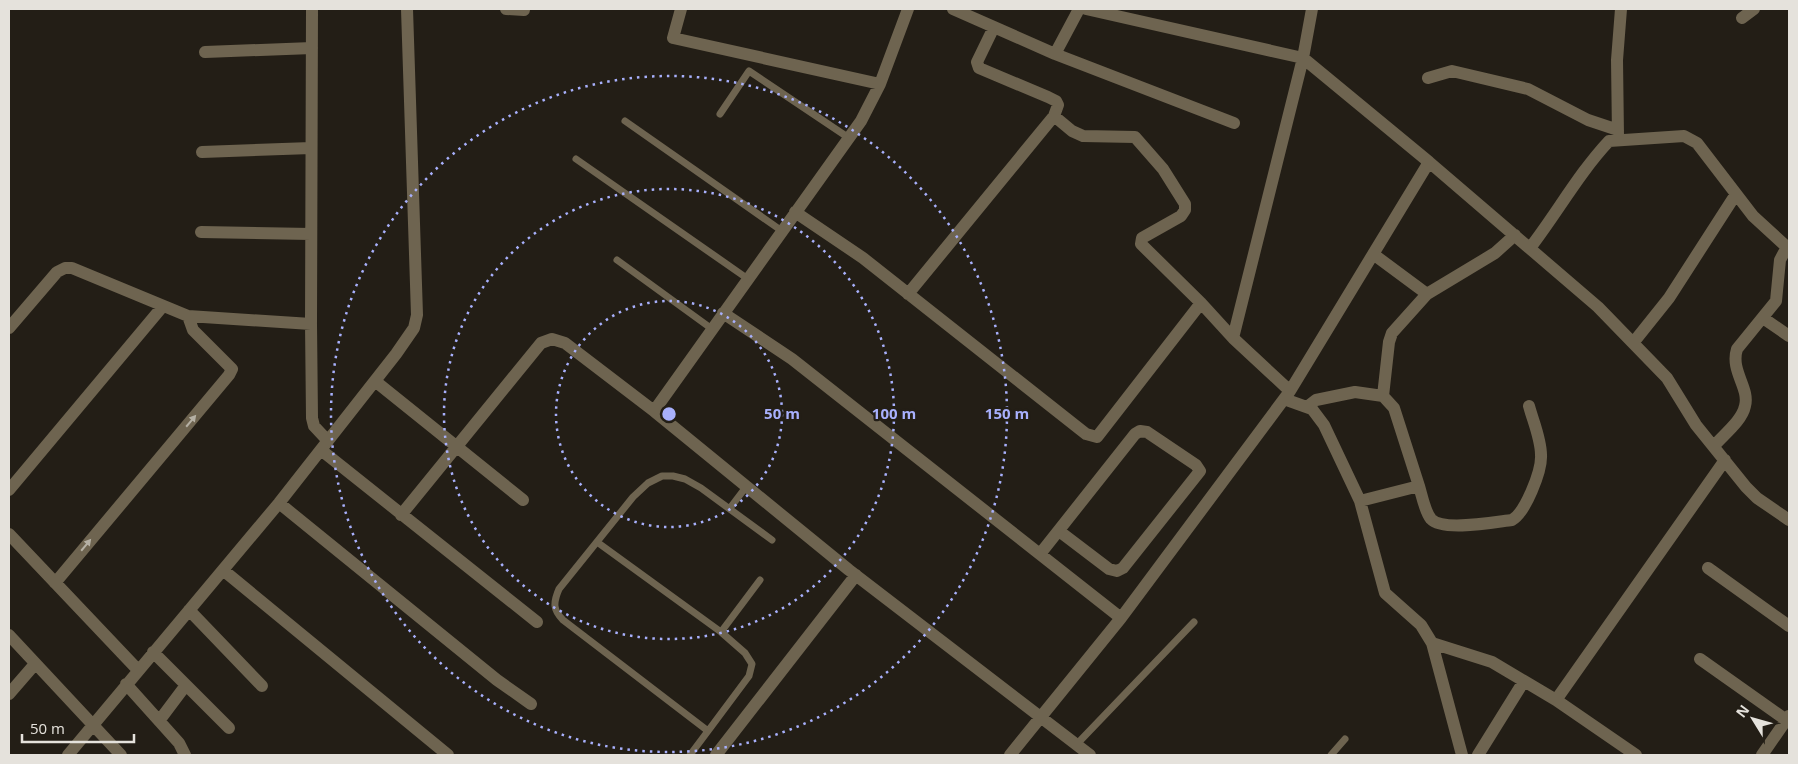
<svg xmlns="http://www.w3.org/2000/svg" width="1798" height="764" viewBox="0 0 1798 764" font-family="'Open Sans',sans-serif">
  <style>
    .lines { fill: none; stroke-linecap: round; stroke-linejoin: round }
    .service { stroke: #6e6450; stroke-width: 7 }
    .minor { stroke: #6e6450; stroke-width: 12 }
    .oneway { fill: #b5b0a4 }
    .ring { fill: none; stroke: #a8b0fc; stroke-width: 2.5; stroke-dasharray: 2.5 5 }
    .centre { fill: #a8b0fc; stroke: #231e16; stroke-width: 2.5 }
    .ring-label { font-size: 15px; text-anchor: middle; font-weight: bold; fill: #a8b0fc; stroke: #231e16; stroke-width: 4.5; stroke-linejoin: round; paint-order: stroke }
  </style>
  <rect width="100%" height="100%" fill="#231e16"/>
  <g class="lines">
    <path class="service" d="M 720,114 L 749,71 L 849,138
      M 625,121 L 782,231
      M 576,159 L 748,279
      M 617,260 L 712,329
      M 730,508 L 746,487
      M 597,542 L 721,632 L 745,653 L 752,664 L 749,676 L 708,731
      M 721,632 L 760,580
      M 1076,745 L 1194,622
      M 690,755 L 708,731 L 563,620 C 553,610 553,603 559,589 L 633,497 L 648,483 L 662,476 L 673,476 L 685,479 L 701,488 L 772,540
      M 1331,755 L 1345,739"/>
    <path class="minor" d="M 506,9 L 524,10
      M 681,9 L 673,38 L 880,84
      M 953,9 L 1055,54 L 1234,123
      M 1742,18 L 1754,9
      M 205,52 L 312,48
      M 1055,54 L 1079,9
      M 1428,78 L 1452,71 L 1528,89 L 1588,120 L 1618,130
      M 1054,116 L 1072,131 L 1083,136 L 1135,137 L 1163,169 L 1185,204 L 1185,210 L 1181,216 L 1142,238 L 1141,244 L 1201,303
      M 1618,136 L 1617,60 L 1621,9
      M 202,152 L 311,148
      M 1429,162 L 1598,307 L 1667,378 L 1696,425 L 1746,487 L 1757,498 L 1789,520
      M 795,212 L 863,258 L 1086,434 L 1097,437 L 1201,303 L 1233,338
      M 201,232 L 311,234
      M 1530,248 C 1557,213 1579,173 1609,141 L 1684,136 L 1697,143 L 1753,216 L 1789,249
      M 1373,254 L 1427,294 L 1495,253 L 1515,235
      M 908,294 L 1054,116 L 1058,105 L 1056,101 L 1048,97 L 979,68 L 977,62 L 994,27
      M 723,313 L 792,359 L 1121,618
      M 1763,318 L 1789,336
      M 311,324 L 312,9
      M 9,328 L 57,272 L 65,268 L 72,268 L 188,316 L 311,324 L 312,418 L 314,426 L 328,441
      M 1633,343 L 1669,298 L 1736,194
      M 375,381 L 523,500
      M 1290,391 L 1233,338 L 1303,58 L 1312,9
      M 1383,396 L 1389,342 L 1392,333 L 1427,294
      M 1284,399 L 1312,409 L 1324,425 L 1360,501 L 1385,593 L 1421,625 L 1432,643 L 1462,755
      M 1307,407 L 1316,400 L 1355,392 L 1383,396 L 1394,408 L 1419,486
      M 654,411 L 861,121 L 880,84 L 908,9
      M 1714,446 C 1723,435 1742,421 1745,406 C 1750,388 1730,371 1737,349 L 1776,301 L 1780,260 L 1787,247
      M 321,450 L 537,622
      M 9,490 L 163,306
      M 1360,501 L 1419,486 C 1422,496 1425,512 1431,519 C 1443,532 1495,522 1512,520 C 1525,513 1542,471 1541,455 C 1541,439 1533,421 1529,406
      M 279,503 L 497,680 L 531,704
      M 401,515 L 541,343 L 552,339 L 565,343 L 654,411 L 849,570 L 1090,755
      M 9,534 L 138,670
      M 1040,554 L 1135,434 L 1140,431 L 1147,432 L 1196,465 L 1200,471 L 1123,568 L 1117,571 L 1109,569 L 1059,531
      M 1708,568 L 1789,626
      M 223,570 L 448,755
      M 55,583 L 229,375 L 232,369 L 193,330 L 188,316
      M 189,610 L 262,686
      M 9,635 L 121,755
      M 1432,643 L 1492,662 L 1524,681
      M 153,652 L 229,728
      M 1700,659 L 1789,722
      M 126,684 L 179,743 L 185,755
      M 9,694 L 35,664
      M 159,721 L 186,685
      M 68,755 L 279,503 L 396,354 L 414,328 L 417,315 L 407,9
      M 716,755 L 856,575
      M 1010,755 L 1121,618 L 1290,391 L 1429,162 L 1303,58 L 1086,9
      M 1478,755 L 1524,681 L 1556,700
      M 1636,755 L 1556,700 L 1725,460
      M 1762,755 L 1789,716"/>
  </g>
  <defs><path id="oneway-solid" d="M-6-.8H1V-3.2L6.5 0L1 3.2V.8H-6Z" transform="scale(1.25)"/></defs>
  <g class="oneway">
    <use href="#oneway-solid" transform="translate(191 421) rotate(-50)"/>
    <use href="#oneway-solid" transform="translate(86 545) rotate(-50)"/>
  </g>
  <g class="ring">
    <circle cx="669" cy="414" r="113"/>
    <circle cx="669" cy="414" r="225"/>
    <circle cx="669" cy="414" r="338"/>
  </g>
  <circle cx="669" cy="414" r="8" class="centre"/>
  <g class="ring-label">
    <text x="782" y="419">50 m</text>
    <text x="894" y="419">100 m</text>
    <text x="1007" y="419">150 m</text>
  </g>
  <rect width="1798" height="764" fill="none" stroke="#e5e2dc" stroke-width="20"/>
  <g transform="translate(1753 719) rotate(307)" stroke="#231e16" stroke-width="4" paint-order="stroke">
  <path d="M0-4L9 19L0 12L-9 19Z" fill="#e5e2dc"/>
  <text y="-8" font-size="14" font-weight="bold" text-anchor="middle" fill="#e5e2dc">N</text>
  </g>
  <path d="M22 734v8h112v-8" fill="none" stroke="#e5e2dc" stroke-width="2.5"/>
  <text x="30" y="734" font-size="15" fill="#e5e2dc" stroke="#231e16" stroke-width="4" paint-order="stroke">50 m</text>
</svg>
